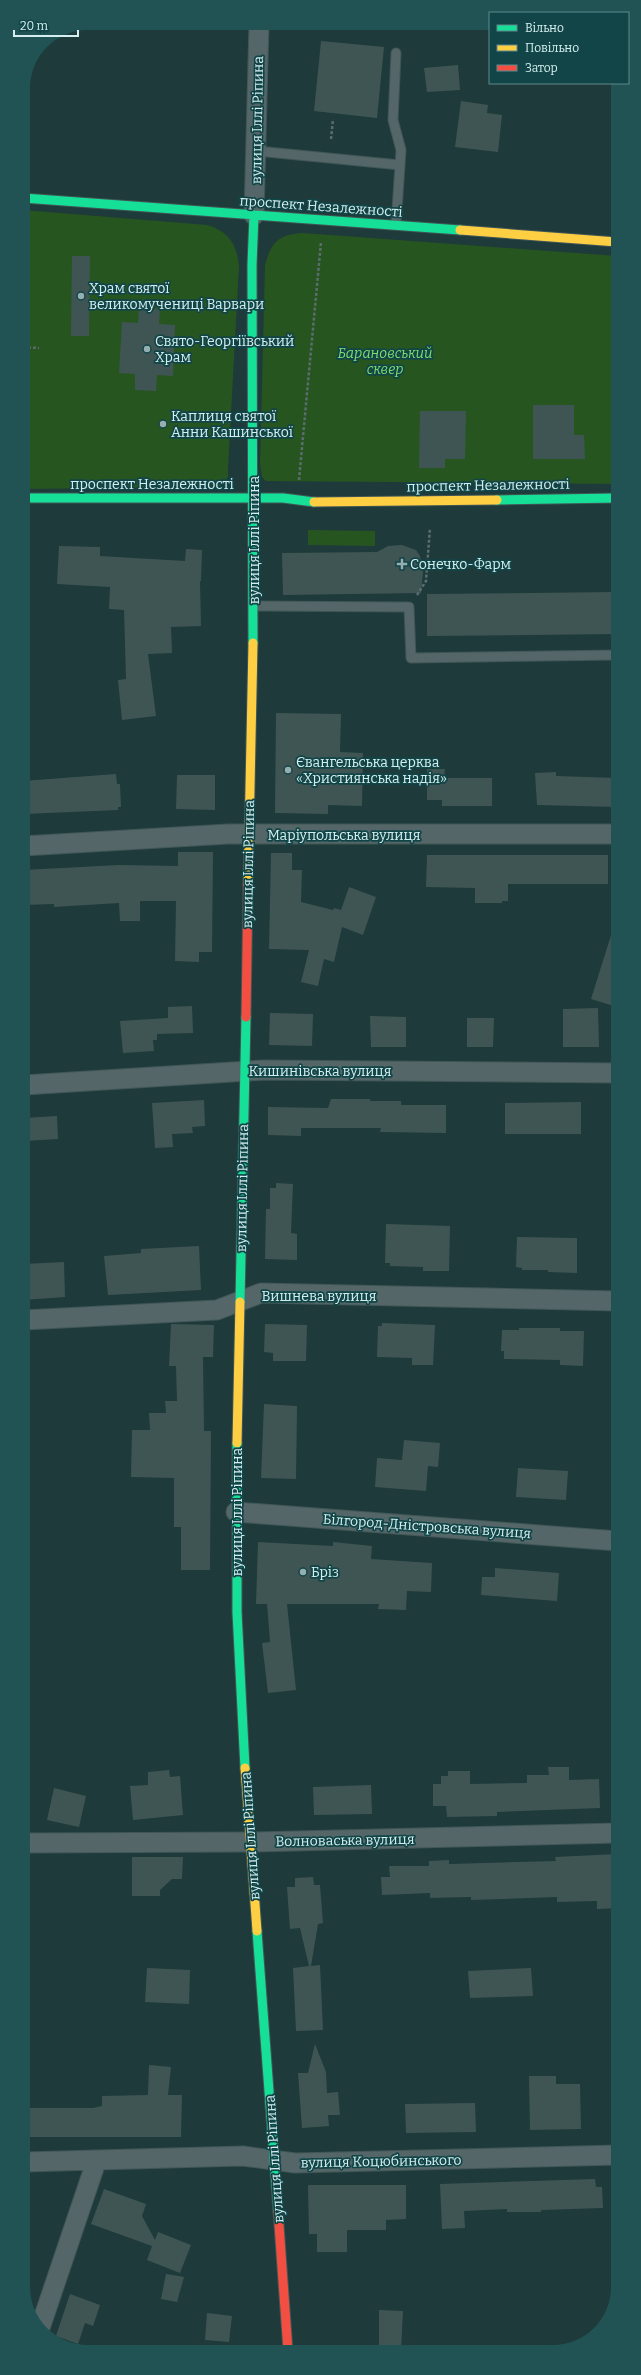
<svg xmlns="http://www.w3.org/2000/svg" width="641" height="2375" viewBox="0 0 641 2375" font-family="Bitter,serif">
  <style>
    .green { fill: #275520 }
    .building { fill: #3f5554 }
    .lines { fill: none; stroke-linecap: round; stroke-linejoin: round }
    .lane-casing { stroke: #405656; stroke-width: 11 }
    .street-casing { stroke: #405656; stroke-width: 21 }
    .fast-casing { stroke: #405656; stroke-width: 11 }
    .slow-casing { stroke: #405656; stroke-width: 11 }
    .jam-casing { stroke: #405656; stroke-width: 11 }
    .path { stroke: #5b6d6e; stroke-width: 2.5; stroke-dasharray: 3 2; stroke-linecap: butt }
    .lane { stroke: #546667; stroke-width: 9 }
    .street { stroke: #546667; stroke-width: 19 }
    .fast { stroke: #16e098; stroke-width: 9 }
    .slow { stroke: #ffcf43; stroke-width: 9 }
    .jam { stroke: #f24e42; stroke-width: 9 }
    .poi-dot { fill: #95afb0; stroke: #114548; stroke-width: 1.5 }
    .labels { text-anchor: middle; stroke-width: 3.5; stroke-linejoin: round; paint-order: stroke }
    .street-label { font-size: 14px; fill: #d5eeef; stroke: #114548 }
    .poi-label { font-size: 14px; fill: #d5eeef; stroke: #114548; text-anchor: start }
    .park-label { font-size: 14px; font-style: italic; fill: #7fdc6c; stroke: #114548 }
  </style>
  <rect width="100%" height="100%" fill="#1e3a3b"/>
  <path class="green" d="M 23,210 L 207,225 C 228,231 237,244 239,266 L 228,468 L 228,477 L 220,487 L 23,489 Z
    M 303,233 L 617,256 L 617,484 L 266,481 L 262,477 L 260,464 L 265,265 C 272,241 278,235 303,233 Z
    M 308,530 L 375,531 L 375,546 L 308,545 Z"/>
  <path class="building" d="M 321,41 L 384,47 L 377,118 L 314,111 Z
    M 458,65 L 460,90 L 427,92 L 424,68 Z
    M 461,101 L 488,105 L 487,113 L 502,115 L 498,152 L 455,147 Z
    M 72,256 L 90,256 L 89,336 L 71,336 Z
    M 139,308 L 160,309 L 159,324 L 175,325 L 173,376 L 157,375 L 156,391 L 135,390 L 135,374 L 119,373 L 122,322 L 138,323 Z
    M 533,405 L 574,405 L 574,435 L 584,435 L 585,459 L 533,459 Z
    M 420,411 L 466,411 L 465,459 L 445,459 L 445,468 L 419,468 Z
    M 402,545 L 416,550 L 420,556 L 423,572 L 421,593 L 283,595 L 282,553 L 377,552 L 388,546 Z
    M 59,546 L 100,547 L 100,556 L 185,561 L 186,549 L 202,550 L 201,581 L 200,581 L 201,626 L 171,627 L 172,653 L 148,654 L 156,716 L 122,720 L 118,680 L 126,679 L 124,610 L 109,609 L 110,587 L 57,584 Z
    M 617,592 L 617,634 L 427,636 L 427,594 Z
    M 276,713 L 341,714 L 340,752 L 363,753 L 362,806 L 328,805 L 328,814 L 275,813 Z
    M 427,769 L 445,769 L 444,778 L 492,778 L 492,806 L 442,806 L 442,800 L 427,800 Z
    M 556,772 L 556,776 L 617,778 L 617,807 L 537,805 L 535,773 Z
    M 116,774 L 117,784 L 120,784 L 121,807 L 118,807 L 118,810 L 25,814 L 23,781 Z
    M 177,775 L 215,775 L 215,810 L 176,809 Z
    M 178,852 L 213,852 L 212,952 L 199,952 L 199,962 L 175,961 L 176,901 L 140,901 L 140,921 L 120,921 L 119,903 L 54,907 L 54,904 L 23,905 L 23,870 L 119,865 L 178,866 Z
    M 271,853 L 292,853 L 292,870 L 302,870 L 301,902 L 333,910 L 334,908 L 341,910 L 349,887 L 376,897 L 363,935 L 342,927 L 334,962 L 324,959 L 318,986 L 301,982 L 309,950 L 269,949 Z
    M 427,855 L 608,855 L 608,884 L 508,884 L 508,901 L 502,901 L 502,903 L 475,903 L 475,888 L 426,887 Z
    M 613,929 L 617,930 L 617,1007 L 591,999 Z
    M 192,1006 L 193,1033 L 157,1034 L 157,1040 L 153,1040 L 154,1051 L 123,1053 L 120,1021 L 168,1018 L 168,1007 Z
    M 598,1008 L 599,1047 L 563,1047 L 563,1009 Z
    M 270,1013 L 313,1014 L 312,1046 L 269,1045 Z
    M 370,1016 L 406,1017 L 406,1047 L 371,1047 Z
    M 467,1018 L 494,1018 L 493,1047 L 467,1047 Z
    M 331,1099 L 370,1099 L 370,1101 L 401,1101 L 401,1105 L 446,1105 L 446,1133 L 380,1132 L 381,1128 L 301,1128 L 301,1136 L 268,1135 L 268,1107 L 328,1108 Z
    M 204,1100 L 205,1126 L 192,1127 L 193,1133 L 172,1134 L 173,1147 L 155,1148 L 152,1103 Z
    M 581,1102 L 581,1134 L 505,1134 L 505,1103 Z
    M 57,1116 L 58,1139 L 24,1141 L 24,1118 Z
    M 276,1183 L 293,1184 L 291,1233 L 297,1234 L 297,1260 L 265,1259 L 266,1209 L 270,1209 L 270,1188 L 276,1188 Z
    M 386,1224 L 450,1226 L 449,1271 L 423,1271 L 423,1267 L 390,1266 L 390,1263 L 385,1263 Z
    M 517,1237 L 577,1238 L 577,1273 L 548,1272 L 548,1270 L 522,1270 L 522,1268 L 516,1267 Z
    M 199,1246 L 201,1290 L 108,1295 L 104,1256 L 141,1253 L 141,1249 Z
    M 64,1262 L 65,1297 L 24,1300 L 24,1264 Z
    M 382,1323 L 435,1325 L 433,1365 L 412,1365 L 412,1358 L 377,1357 L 378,1326 L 382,1326 Z
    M 171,1324 L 214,1325 L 213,1357 L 203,1357 L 204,1431 L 211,1431 L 210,1570 L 181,1570 L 181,1527 L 174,1527 L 174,1478 L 131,1477 L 132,1430 L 150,1430 L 149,1413 L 166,1413 L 165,1401 L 177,1401 L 176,1366 L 169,1366 Z
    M 265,1324 L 307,1325 L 306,1361 L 273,1361 L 273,1353 L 264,1352 Z
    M 519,1328 L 560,1328 L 560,1331 L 584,1331 L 583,1366 L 560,1365 L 560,1360 L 504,1359 L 504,1351 L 501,1351 L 502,1330 L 519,1330 Z
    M 264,1404 L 297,1406 L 296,1479 L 261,1478 Z
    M 404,1440 L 440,1443 L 438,1467 L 428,1466 L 426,1491 L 375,1487 L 377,1458 L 402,1460 Z
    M 518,1468 L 568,1471 L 566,1500 L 516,1497 Z
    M 258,1542 L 333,1546 L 333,1542 L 372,1546 L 371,1559 L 432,1563 L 431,1592 L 407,1591 L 406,1610 L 378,1609 L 379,1604 L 287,1604 L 296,1690 L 268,1693 L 262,1643 L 270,1642 L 267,1604 L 256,1604 Z
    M 495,1568 L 559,1573 L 557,1601 L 481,1595 L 482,1577 L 495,1577 Z
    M 548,1767 L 569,1767 L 569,1780 L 599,1779 L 600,1808 L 497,1812 L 497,1816 L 447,1817 L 446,1806 L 433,1806 L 433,1784 L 441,1784 L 441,1776 L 448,1776 L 448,1771 L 470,1771 L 470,1784 L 527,1783 L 527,1775 L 549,1775 Z
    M 169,1770 L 170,1777 L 180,1776 L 183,1815 L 133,1820 L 130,1786 L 148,1785 L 148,1772 Z
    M 371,1785 L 372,1814 L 314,1815 L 313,1787 Z
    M 54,1788 L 86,1796 L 79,1827 L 47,1820 Z
    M 618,1854 L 618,1908 L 597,1909 L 597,1901 L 557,1902 L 557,1897 L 471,1900 L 471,1897 L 430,1898 L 430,1893 L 382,1895 L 381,1877 L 390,1877 L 389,1866 L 429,1866 L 429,1861 L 449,1860 L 449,1864 L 556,1861 L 555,1857 Z
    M 132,1857 L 183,1857 L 182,1879 L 172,1879 L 160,1890 L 160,1896 L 132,1896 Z
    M 313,1877 L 314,1885 L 320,1885 L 323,1923 L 318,1924 L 311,1966 L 320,1965 L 323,2030 L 296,2031 L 293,1968 L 309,1966 L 300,1928 L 290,1929 L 287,1887 L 295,1887 L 295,1878 Z
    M 147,1968 L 190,1970 L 189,2004 L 145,2002 Z
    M 531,1968 L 533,1996 L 470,1998 L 468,1971 Z
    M 315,2044 L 326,2072 L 327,2093 L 338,2092 L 340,2115 L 328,2115 L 329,2126 L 302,2128 L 298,2073 L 308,2073 Z
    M 149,2065 L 171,2067 L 168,2095 L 182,2095 L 181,2137 L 24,2137 L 24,2108 L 93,2108 L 102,2106 L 102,2096 L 148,2095 Z
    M 529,2076 L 556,2076 L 556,2084 L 580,2084 L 581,2129 L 530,2130 Z
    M 475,2103 L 476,2132 L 406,2133 L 405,2104 Z
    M 595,2179 L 596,2187 L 602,2187 L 603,2208 L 541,2210 L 541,2212 L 507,2212 L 507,2209 L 464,2211 L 465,2228 L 442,2229 L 440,2184 Z
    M 308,2185 L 406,2185 L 406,2219 L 386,2220 L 386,2230 L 347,2230 L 347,2252 L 317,2252 L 317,2234 L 309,2234 Z
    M 104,2189 L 146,2204 L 142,2216 L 155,2240 L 158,2232 L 191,2245 L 180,2273 L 147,2260 L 152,2246 L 91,2224 Z
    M 166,2274 L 184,2277 L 177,2302 L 161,2299 Z
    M 70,2294 L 100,2305 L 93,2326 L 85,2323 L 78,2344 L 56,2336 Z
    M 379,2310 L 403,2311 L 401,2351 L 379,2351 Z
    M 207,2313 L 232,2316 L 229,2342 L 205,2340 Z"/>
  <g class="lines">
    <defs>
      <path id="lane" d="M 257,151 L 400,165
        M 396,225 L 401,150 L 393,120 L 396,53
        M 254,606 L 409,607 L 411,658 L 617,655"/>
      <path id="street" d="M 254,215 L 259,23
        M 23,846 L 228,834 L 617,834
        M 24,1085 L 264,1070 L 617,1073
        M 24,1320 L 217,1310 L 261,1293 L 617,1301
        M 236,1512 L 618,1541
        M 24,1843 L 250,1842 L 618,1833
        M 24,2162 L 243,2156 L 295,2163 L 618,2155
        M 40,2328 L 96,2162"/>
      <path id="fast" d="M 23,198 L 460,230
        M 23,498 L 283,498 L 314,502
        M 497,500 L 617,498
        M 253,643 L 252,265 L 254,215
        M 240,1302 L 246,1017
        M 237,1443 L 237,1612 L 245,1768
        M 257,1931 L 278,2211"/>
      <path id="slow" d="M 460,230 L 617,242
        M 314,502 L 497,500
        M 248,884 L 253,643
        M 237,1443 L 240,1302
        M 245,1768 L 257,1931"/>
      <path id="jam" d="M 246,1017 L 248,884
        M 278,2211 L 288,2351"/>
    </defs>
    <use href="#lane" class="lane-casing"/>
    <use href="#street" class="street-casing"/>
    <use href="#fast" class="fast-casing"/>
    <use href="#slow" class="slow-casing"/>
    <use href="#jam" class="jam-casing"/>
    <path class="path" d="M 331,139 L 333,119
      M 612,171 L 617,162
      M 23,347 L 39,348
      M 299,480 L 321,242
      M 417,595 L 426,581 L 430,528"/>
    <use href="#lane" class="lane"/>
    <use href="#street" class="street"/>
    <use href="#fast" class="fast"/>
    <use href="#slow" class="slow"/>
    <use href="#jam" class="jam"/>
  </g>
  <g class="poi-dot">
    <circle cx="81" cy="296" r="4"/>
    <circle cx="147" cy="349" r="4"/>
    <circle cx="163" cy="424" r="4"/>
    <path d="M400 558h4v4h4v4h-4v4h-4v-4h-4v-4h4z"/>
    <circle cx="288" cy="770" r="4"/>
    <circle cx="303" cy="1572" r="4"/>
  </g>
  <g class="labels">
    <g class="street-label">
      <text transform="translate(257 120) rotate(-89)" y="5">вулиця Іллі Ріпина</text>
      <text transform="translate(321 206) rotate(4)" y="5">проспект Незалежності</text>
      <text x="152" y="489">проспект Незалежності</text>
      <text transform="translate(488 485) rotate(-1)" y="5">проспект Незалежності</text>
      <text transform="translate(254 540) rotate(-90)" y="5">вулиця Іллі Ріпина</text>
      <text x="344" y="840">Маріупольська вулиця</text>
      <text transform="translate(248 864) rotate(-89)" y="5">вулиця Іллі Ріпина</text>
      <text x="320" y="1076">Кишинівська вулиця</text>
      <text transform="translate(242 1188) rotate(-89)" y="5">вулиця Іллі Ріпина</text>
      <text x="319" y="1301">Вишнева вулиця</text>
      <text transform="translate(237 1512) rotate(-90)" y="5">вулиця Іллі Ріпина</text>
      <text transform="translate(427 1526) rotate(4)" y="5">Білгород-Дністровська вулиця</text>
      <text transform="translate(250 1836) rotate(-94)" y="5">вулиця Іллі Ріпина</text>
      <text transform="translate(345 1840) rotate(-1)" y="5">Волноваська вулиця</text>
      <text transform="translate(274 2159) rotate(-94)" y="5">вулиця Іллі Ріпина</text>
      <text transform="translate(381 2161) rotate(-1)" y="5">вулиця Коцюбинського</text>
    </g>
    <g class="poi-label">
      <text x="89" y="293">Храм святої<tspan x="89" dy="16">великомучениці Варвари</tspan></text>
      <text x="155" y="346">Свято-Георгіївський<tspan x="155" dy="16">Храм</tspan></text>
      <text x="171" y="421">Каплиця cвятої<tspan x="171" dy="16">Анни Кашинської</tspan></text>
      <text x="410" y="569">Сонечко-Фарм</text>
      <text x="296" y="767">Євангельська церква<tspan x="296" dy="16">«Християнська надія»</tspan></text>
      <text x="311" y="1577">Бріз</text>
    </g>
    <g class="park-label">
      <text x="385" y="358">Барановський<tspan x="385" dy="16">сквер</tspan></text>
    </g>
  </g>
  <path d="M0 0H641V2375H0ZM88 30H553A58 58 0 0 1 611 88V2287A58 58 0 0 1 553 2345H88A58 58 0 0 1 30 2287V88A58 58 0 0 1 88 30Z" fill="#215355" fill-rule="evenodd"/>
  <rect x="489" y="12" width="140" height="72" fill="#114548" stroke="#5f898b"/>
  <rect x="497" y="25" width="20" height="6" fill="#16e098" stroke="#5f898b"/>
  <text x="525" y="32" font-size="12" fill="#d5eeef">Вільно</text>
  <rect x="497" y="45" width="20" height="6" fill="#ffcf43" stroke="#5f898b"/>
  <text x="525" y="52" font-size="12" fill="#d5eeef">Повільно</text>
  <rect x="497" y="65" width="20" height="6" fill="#f24e42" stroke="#5f898b"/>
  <text x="525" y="72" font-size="12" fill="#d5eeef">Затор</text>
  <path d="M14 30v6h64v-6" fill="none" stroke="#d5eeef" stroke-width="2"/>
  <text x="20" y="30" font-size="12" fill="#d5eeef" stroke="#114548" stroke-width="3" paint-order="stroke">20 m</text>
</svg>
